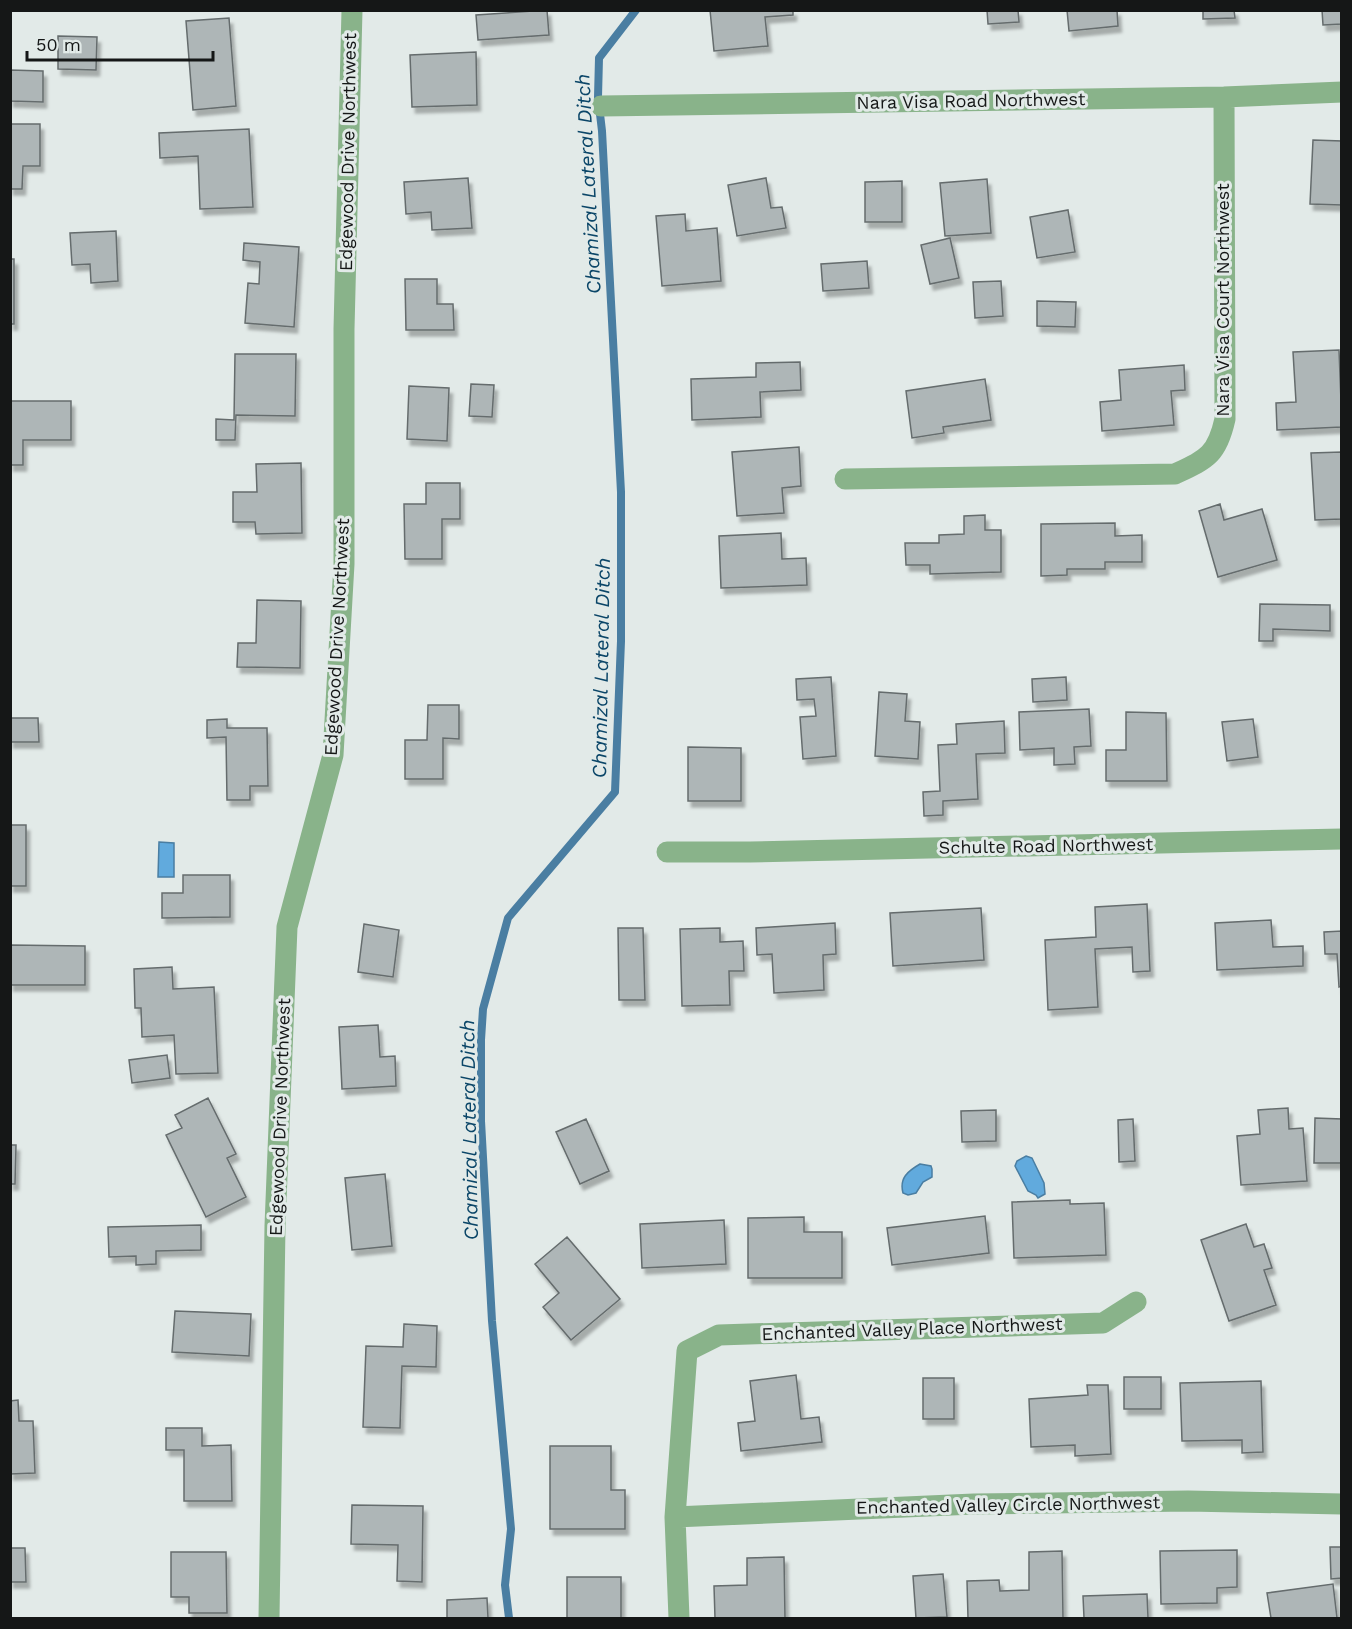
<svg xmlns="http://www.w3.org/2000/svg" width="1352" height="1629" viewBox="0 0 1352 1629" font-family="'Work Sans',sans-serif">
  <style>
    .water { fill: #61aadd; stroke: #4a7ea2; stroke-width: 1.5 }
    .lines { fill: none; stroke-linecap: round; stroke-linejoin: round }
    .stream { stroke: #4a7ea2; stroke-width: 8 }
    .building { fill: #aeb6b7; stroke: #656c6d; stroke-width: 1.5; filter: url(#shadow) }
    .street { stroke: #89b38a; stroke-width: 21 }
    .labels { text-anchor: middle; stroke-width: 6; stroke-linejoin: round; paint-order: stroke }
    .street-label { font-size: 18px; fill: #151717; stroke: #e2eae8 }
    .water-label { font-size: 20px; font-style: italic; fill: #0b4668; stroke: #e2eae8 }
  </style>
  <defs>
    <filter id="shadow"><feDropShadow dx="3.5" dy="6" stdDeviation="1.5" flood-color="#0004"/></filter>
  </defs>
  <rect width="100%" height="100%" fill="#e2eae8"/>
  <path class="water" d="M 159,842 L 174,843 L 174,877 L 158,877 Z
    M 1026,1156 L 1032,1158 L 1044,1183 L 1045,1194 L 1038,1198 L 1036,1195 L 1028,1191 L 1015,1166 L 1017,1161 Z
    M 920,1164 L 931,1166 L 932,1169 L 932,1177 L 923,1182 L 916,1193 L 908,1195 L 903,1193 C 899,1178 908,1171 920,1164 Z"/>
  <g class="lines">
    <path class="stream" d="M 509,1618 L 505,1585 L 511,1529 L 492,1321 L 481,1121 L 481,1040 L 483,1009 L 508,918 L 615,792 L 621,641 L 621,492 L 602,131 L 598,97 L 599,58 L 636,10"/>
  </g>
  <path class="building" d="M 547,10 L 549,35 L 478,40 L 476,15 Z
    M 710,10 L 793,10 L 793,15 L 765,17 L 768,46 L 714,51 Z
    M 987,10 L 1018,10 L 1019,22 L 988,24 Z
    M 1067,10 L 1117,10 L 1118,26 L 1069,31 Z
    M 1203,10 L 1234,10 L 1235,18 L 1203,19 Z
    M 1322,10 L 1342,10 L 1342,24 L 1323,25 Z
    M 229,18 L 236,106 L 193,110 L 186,21 Z
    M 58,36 L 97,37 L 96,70 L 58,69 Z
    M 476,52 L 477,105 L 412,107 L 410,55 Z
    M 10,70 L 43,71 L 43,102 L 10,101 Z
    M 10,124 L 40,124 L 40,166 L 23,166 L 22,189 L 10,189 Z
    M 249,129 L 253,207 L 200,209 L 198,156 L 160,158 L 159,133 Z
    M 1313,140 L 1342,141 L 1342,205 L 1310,204 Z
    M 468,178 L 472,228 L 432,230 L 431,212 L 406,214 L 404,182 Z
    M 766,178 L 771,208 L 782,207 L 786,228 L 737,236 L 728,185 Z
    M 987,179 L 991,233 L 945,236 L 940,183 Z
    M 902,181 L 902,222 L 865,222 L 865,182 Z
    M 1068,210 L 1075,252 L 1037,258 L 1030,217 Z
    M 685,214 L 686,231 L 717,228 L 721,281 L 662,286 L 656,216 Z
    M 116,231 L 118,281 L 91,283 L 90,264 L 72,265 L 70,233 Z
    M 950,238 L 959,278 L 930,284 L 921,245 Z
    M 244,243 L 299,247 L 294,327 L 245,323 L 248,283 L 259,284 L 260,262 L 243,260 Z
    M 10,259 L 14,259 L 14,324 L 10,324 Z
    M 867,261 L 869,288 L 823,291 L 821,264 Z
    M 405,279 L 437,279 L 437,304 L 453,304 L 454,330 L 406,330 Z
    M 1001,281 L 1003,316 L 975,318 L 973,282 Z
    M 1037,301 L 1076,302 L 1075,327 L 1037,326 Z
    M 1339,350 L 1342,427 L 1277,430 L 1276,403 L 1296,402 L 1293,352 Z
    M 235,354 L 296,354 L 295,416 L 236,415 L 235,440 L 216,440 L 216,419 L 234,420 Z
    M 800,362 L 801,390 L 760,392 L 761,417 L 692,420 L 691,379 L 756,377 L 756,363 Z
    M 1184,365 L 1185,390 L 1171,391 L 1174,425 L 1102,431 L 1100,402 L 1121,400 L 1119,370 Z
    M 985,379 L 991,420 L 943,427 L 944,433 L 912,438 L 906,391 Z
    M 471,384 L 494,385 L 492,417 L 469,416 Z
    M 409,386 L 449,388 L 447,441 L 407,439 Z
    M 10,401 L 71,401 L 71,440 L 23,440 L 23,465 L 10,465 Z
    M 799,447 L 801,486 L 782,488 L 784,513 L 737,516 L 732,452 Z
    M 1342,452 L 1342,519 L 1315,520 L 1311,453 Z
    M 301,463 L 302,533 L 256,534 L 255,522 L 233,522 L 233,492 L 257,492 L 256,464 Z
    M 426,483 L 460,483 L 460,519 L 442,519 L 442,559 L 405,559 L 404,504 L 426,504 Z
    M 1220,504 L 1224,520 L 1262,509 L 1277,560 L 1218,577 L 1199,511 Z
    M 985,515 L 985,530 L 1001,530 L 1001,572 L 930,574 L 930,565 L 906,565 L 905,543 L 939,543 L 939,535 L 964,534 L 964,516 Z
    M 1115,523 L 1115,536 L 1142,535 L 1142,562 L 1105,562 L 1105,569 L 1067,569 L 1067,575 L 1041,576 L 1041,524 Z
    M 781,533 L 782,559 L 806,558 L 807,585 L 721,588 L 719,536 Z
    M 257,600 L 301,601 L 300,668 L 237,667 L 238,643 L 256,643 Z
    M 1260,604 L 1330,605 L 1330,631 L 1273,629 L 1273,641 L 1259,641 Z
    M 831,677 L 836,756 L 803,759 L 800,717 L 816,716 L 814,699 L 797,700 L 796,679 Z
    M 1066,677 L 1067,700 L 1033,702 L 1032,679 Z
    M 879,692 L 907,694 L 905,721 L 920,722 L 918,759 L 875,756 Z
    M 428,705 L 459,705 L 459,739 L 443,738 L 443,779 L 405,779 L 405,740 L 427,740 Z
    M 1089,709 L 1091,746 L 1074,747 L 1075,764 L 1054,765 L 1054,748 L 1020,750 L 1019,712 Z
    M 1126,712 L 1166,713 L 1167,781 L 1106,781 L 1106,750 L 1126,750 Z
    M 10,718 L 38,718 L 39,742 L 10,742 Z
    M 227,719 L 227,728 L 267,728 L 268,786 L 250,786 L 250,800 L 227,800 L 226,737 L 207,738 L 207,720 Z
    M 1253,719 L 1258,757 L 1227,761 L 1222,722 Z
    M 1004,721 L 1005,753 L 976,754 L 978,799 L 943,801 L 943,815 L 924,816 L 923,792 L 940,791 L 938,745 L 957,744 L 956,724 Z
    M 688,747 L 741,748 L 741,801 L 688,801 Z
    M 10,825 L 26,825 L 26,886 L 10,886 Z
    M 183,875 L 230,875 L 230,917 L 162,918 L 162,893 L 183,893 Z
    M 1147,904 L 1150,971 L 1133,972 L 1132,947 L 1095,949 L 1098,1007 L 1048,1010 L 1045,940 L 1096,937 L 1095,907 Z
    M 981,908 L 984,960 L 893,966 L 890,913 Z
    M 1271,920 L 1273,947 L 1303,946 L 1303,966 L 1217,970 L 1215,923 Z
    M 835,923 L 836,954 L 823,955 L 824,990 L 774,993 L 772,954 L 757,955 L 756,928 Z
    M 364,924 L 399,930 L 393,977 L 358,972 Z
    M 618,928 L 643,928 L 645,1000 L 619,1000 Z
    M 720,928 L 720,942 L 743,941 L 744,971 L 729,971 L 730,1005 L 682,1006 L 680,929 Z
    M 1342,931 L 1342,986 L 1339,987 L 1337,954 L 1325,954 L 1324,932 Z
    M 10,945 L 85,946 L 85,985 L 10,985 Z
    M 172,967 L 173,989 L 214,987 L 218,1073 L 176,1074 L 174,1035 L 142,1037 L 141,1008 L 135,1008 L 134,969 Z
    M 378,1025 L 380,1057 L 395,1056 L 396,1086 L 342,1089 L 339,1027 Z
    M 167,1055 L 170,1078 L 132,1083 L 129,1060 Z
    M 208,1098 L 236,1154 L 227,1158 L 246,1197 L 206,1217 L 166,1135 L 182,1128 L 175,1115 Z
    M 1288,1108 L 1289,1129 L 1303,1128 L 1307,1181 L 1241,1185 L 1237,1136 L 1260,1134 L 1258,1110 Z
    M 996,1110 L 996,1141 L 962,1142 L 961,1111 Z
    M 1315,1118 L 1342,1119 L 1342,1163 L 1314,1163 Z
    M 586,1119 L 609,1171 L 580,1184 L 556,1132 Z
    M 1133,1119 L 1135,1161 L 1119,1162 L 1118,1120 Z
    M 10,1145 L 16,1145 L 15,1184 L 10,1184 Z
    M 385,1174 L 392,1246 L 352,1250 L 345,1178 Z
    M 1070,1200 L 1070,1204 L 1104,1203 L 1106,1255 L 1014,1258 L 1012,1202 Z
    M 985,1216 L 989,1253 L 892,1265 L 887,1228 Z
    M 804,1217 L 804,1232 L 842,1232 L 842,1278 L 748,1278 L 748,1218 Z
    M 724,1220 L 726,1264 L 642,1268 L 640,1224 Z
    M 1246,1224 L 1254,1247 L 1264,1244 L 1272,1268 L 1264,1270 L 1276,1305 L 1229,1321 L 1201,1240 Z
    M 201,1225 L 201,1250 L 156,1251 L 156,1264 L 136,1265 L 136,1256 L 109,1257 L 108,1227 Z
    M 567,1237 L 620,1299 L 571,1340 L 543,1307 L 559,1293 L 535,1264 Z
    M 175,1311 L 251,1314 L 249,1356 L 172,1352 Z
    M 404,1324 L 437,1326 L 436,1367 L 402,1366 L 400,1428 L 363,1427 L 366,1346 L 403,1347 Z
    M 796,1375 L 801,1419 L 819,1417 L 822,1442 L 741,1451 L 738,1423 L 755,1421 L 750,1381 Z
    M 1124,1377 L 1161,1377 L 1161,1409 L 1124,1409 Z
    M 923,1378 L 954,1378 L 954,1419 L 923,1419 Z
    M 1261,1381 L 1263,1452 L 1242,1453 L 1242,1440 L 1182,1441 L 1180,1383 Z
    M 1087,1385 L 1108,1385 L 1111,1454 L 1075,1456 L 1075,1445 L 1031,1447 L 1029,1399 L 1088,1395 Z
    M 18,1400 L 19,1421 L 33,1421 L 35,1473 L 10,1474 L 10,1401 Z
    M 166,1428 L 202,1428 L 202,1446 L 231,1445 L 232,1501 L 184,1501 L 184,1450 L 166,1450 Z
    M 550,1446 L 611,1446 L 611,1490 L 625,1490 L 625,1529 L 550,1529 Z
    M 352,1505 L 423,1506 L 422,1582 L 397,1581 L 398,1545 L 351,1544 Z
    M 1330,1547 L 1342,1547 L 1342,1578 L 1331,1579 Z
    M 10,1548 L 25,1548 L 26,1582 L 10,1582 Z
    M 1237,1550 L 1237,1587 L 1217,1588 L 1217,1603 L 1161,1604 L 1160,1551 Z
    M 1062,1551 L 1063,1618 L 968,1618 L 967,1581 L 999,1580 L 1000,1591 L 1029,1590 L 1029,1552 Z
    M 171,1552 L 226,1552 L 227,1613 L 189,1613 L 189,1597 L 171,1597 Z
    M 784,1557 L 785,1618 L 715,1618 L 714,1586 L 747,1585 L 747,1558 Z
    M 943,1574 L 947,1617 L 916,1618 L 913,1576 Z
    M 567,1577 L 621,1577 L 621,1618 L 567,1618 Z
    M 1333,1584 L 1337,1618 L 1271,1618 L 1267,1593 Z
    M 1147,1594 L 1148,1618 L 1084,1618 L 1083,1596 Z
    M 487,1598 L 488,1618 L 447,1618 L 447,1600 Z"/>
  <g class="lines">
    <path class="street" d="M 601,106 L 1224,97 L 1342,92
      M 845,479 L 1175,474 C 1207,459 1217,455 1225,419 L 1224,97
      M 667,852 L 750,852 L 1342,839
      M 675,1517 L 974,1504 L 1188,1501 L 1342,1504
      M 269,1618 L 275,1226 L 287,927 L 333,755 L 344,564 L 344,329 L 352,10
      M 679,1618 L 675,1517 L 687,1351 L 719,1335 L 1103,1323 L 1136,1302"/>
  </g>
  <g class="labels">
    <g class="street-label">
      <text transform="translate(971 101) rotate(-1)" y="6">Nara Visa Road Northwest</text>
      <text transform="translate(348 152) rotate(-89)" y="6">Edgewood Drive Northwest</text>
      <text transform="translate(1223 300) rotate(-90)" y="6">Nara Visa Court Northwest</text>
      <text transform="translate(337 637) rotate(-87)" y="6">Edgewood Drive Northwest</text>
      <text transform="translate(1046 846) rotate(-1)" y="6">Schulte Road Northwest</text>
      <text transform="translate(280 1117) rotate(-88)" y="6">Edgewood Drive Northwest</text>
      <text transform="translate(912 1329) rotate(-2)" y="6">Enchanted Valley Place Northwest</text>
      <text transform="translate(1008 1505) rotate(-1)" y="6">Enchanted Valley Circle Northwest</text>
    </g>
    <g class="water-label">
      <text transform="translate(588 184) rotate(-93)" y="7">Chamizal Lateral Ditch</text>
      <text transform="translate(601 668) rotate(-89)" y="7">Chamizal Lateral Ditch</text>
      <text transform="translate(469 1130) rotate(-91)" y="7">Chamizal Lateral Ditch</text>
    </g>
  </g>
  <rect width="1352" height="1629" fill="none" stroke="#151717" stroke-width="24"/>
  <path d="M27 51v9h186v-9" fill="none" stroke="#151717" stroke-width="3"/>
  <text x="36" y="51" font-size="18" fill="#151717" stroke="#e2eae8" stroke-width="4.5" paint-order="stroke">50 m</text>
</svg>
